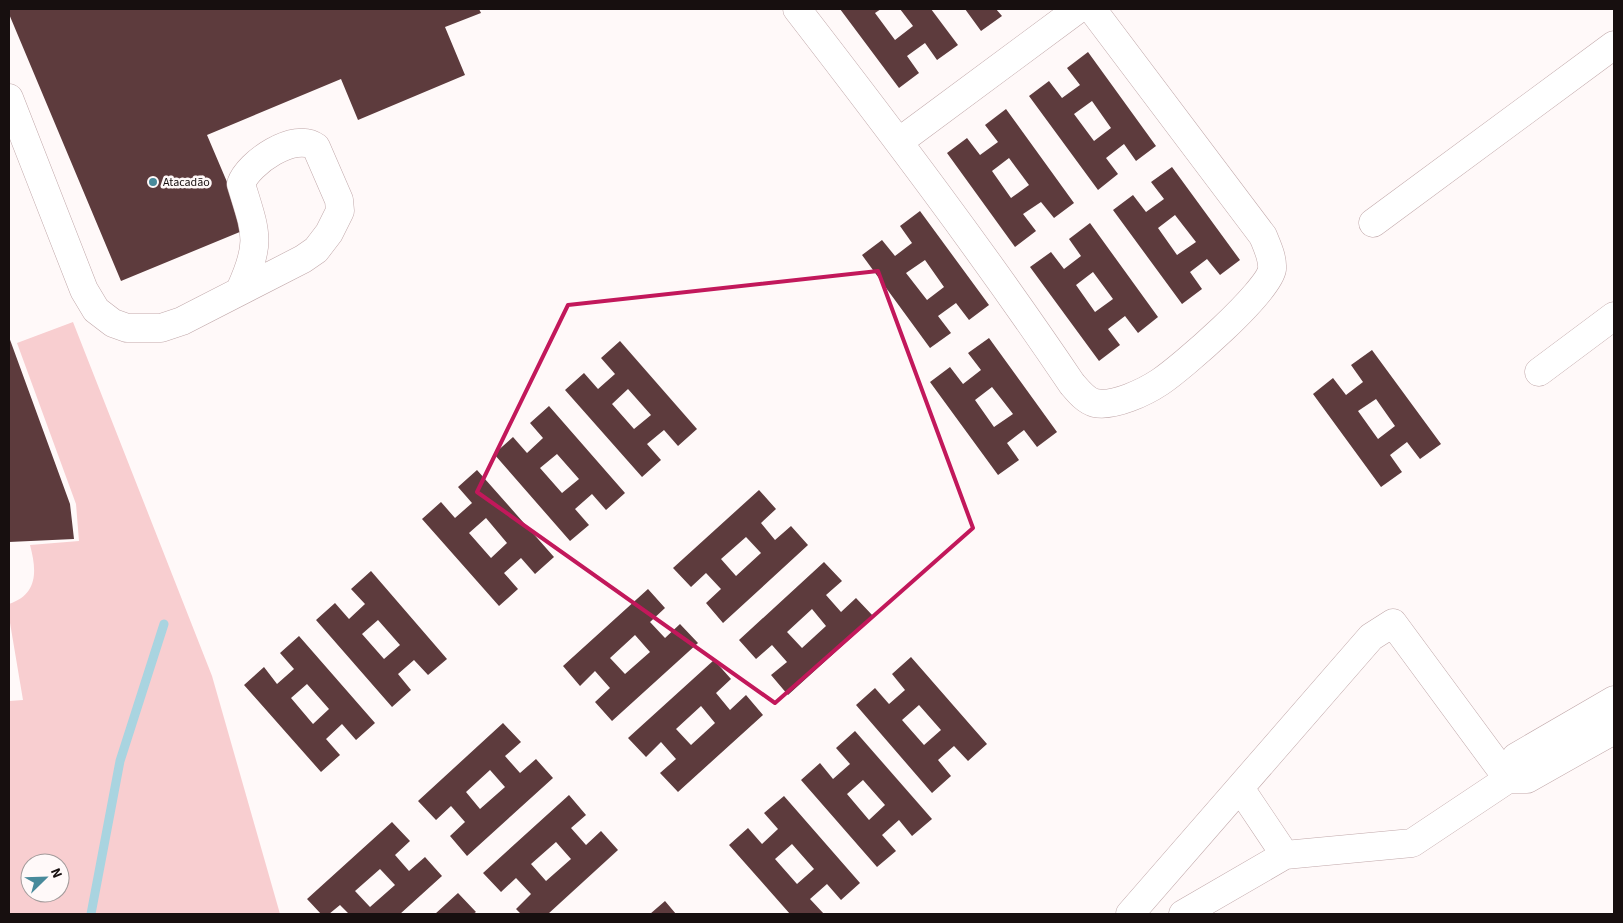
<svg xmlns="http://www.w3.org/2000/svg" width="1623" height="923" viewBox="0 0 1623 923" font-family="'Source Sans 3',sans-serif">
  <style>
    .green { fill: #f8ced0; fill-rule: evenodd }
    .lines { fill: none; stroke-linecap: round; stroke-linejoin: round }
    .stream { stroke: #a9d4e0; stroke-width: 9 }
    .building { fill: #5d3b3d; fill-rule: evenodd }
    .minor-casing { stroke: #c1a8aa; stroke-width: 29 }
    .minor { stroke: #fff; stroke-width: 28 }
    .marked { fill: none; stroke: #c2185b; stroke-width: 4; stroke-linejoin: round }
    .poi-dot { fill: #488a9b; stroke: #fff9f9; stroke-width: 2 }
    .labels { text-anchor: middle; stroke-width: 5; stroke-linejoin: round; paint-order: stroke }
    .poi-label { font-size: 12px; fill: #170f0f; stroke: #fff9f9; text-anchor: start }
  </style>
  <rect width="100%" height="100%" fill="#fff9f9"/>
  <path class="green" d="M 73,322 L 212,676 L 280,914 L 9,914 L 9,701 L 23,700 L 9,617 L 9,604 C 38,594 37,571 30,545 L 79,541 L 76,504 L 17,343 ZM 30,863 L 60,863 L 60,893 L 30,893 Z"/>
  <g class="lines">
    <path class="stream" d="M 91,914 L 120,761 L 164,624"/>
  </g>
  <path class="building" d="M 9,9 L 479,9 L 481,13 L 445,27 L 465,75 L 358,120 L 341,79 L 207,135 L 247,229 L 121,281 L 9,14 Z
    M 840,9 L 881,9 L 875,13 L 895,40 L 913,26 L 900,9 L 931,9 L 958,45 L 937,60 L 925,43 L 907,56 L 919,73 L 899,88 Z
    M 965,9 L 996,9 L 1002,16 L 981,31 Z
    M 1088,52 L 1156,146 L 1136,161 L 1124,144 L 1106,158 L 1118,174 L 1098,190 L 1029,96 L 1049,81 L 1062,98 L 1080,85 L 1067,68 ZM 1092,101 L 1111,128 L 1094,141 L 1074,114 Z
    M 1006,109 L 1074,203 L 1054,218 L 1041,202 L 1023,214 L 1036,231 L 1015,247 L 947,153 L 967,138 L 980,155 L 998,142 L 985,125 ZM 1009,158 L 1029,185 L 1011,198 L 992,171 Z
    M 1172,167 L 1240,260 L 1220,275 L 1207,259 L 1190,272 L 1202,289 L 1182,304 L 1113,210 L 1133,195 L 1146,212 L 1164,199 L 1151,182 ZM 1175,215 L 1196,242 L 1177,255 L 1158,228 Z
    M 920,211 L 989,305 L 969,320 L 956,303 L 938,316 L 951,333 L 930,348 L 862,255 L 882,240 L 895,256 L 912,243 L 900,226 ZM 925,260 L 944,287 L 927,300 L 906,273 Z
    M 1090,223 L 1158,317 L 1138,333 L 1125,316 L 1108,329 L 1120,345 L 1099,361 L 1030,267 L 1051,252 L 1064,269 L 1081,256 L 1069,239 ZM 1093,272 L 1113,299 L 1095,312 L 1076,285 Z
    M 9,337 L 70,504 L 74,539 L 9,542 Z
    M 989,338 L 1057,432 L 1037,447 L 1024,430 L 1007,443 L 1019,460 L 998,475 L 930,382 L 950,367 L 963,384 L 981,370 L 968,353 ZM 992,387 L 1013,414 L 994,427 L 975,400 Z
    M 620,341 L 697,429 L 678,446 L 664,430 L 647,444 L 661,460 L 642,477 L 565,390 L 584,373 L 598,389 L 615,374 L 601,358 ZM 628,389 L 651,415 L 634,429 L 612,404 Z
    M 1372,350 L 1441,444 L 1420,459 L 1407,442 L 1390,455 L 1402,472 L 1381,487 L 1313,394 L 1333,378 L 1346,395 L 1363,382 L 1351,365 ZM 1376,399 L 1395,426 L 1378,439 L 1358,411 Z
    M 549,406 L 625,493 L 606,510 L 592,494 L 575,509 L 589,525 L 570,541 L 494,454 L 513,437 L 527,453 L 543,438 L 530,423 ZM 557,454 L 579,479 L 562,493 L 540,468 Z
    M 477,470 L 554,557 L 535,574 L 521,558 L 504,573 L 518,589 L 499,606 L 422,519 L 441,502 L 455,518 L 472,503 L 458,487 ZM 486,518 L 507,543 L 491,558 L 469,533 Z
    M 759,490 L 776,509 L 761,523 L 775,540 L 791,526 L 808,545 L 723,623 L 706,603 L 721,589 L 706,573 L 691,587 L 673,568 ZM 746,537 L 761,553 L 736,576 L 721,559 Z
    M 824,562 L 842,581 L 826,595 L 841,612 L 856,598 L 874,617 L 788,695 L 771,675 L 787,662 L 772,645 L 756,659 L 739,640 ZM 812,609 L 826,626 L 802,648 L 787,632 Z
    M 371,571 L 447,659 L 428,675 L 414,660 L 398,674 L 411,690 L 392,707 L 316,620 L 335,603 L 349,619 L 365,604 L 351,589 ZM 378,620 L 400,645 L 384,659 L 362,634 Z
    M 648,589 L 665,608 L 650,622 L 665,638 L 680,624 L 698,643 L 612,721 L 595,702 L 610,688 L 595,671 L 580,686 L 563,666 ZM 635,635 L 650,652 L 625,674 L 610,658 Z
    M 299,636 L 375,723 L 356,740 L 342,724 L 326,739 L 340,755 L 321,772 L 244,685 L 264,667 L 277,684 L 294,669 L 280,653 ZM 307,684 L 329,709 L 313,724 L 291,698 Z
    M 911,657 L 987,744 L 968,761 L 954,746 L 938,760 L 951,776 L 932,793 L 856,705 L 875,688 L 889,704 L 905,690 L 892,674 ZM 919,705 L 941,730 L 924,745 L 902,720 Z
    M 714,660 L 731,679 L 716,693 L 730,710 L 746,695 L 763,715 L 678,792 L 660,773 L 676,759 L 661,742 L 646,757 L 628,738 ZM 701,706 L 715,723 L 691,745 L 676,729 Z
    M 503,723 L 521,742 L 505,756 L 520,773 L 536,759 L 553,778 L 467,856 L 450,836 L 465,822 L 451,806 L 436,820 L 418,801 ZM 490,770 L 505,787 L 480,809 L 466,792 Z
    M 855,731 L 932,819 L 912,836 L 899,820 L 882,835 L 896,851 L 877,867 L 801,780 L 820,763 L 833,779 L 850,764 L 836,748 ZM 863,780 L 885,805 L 869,820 L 847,794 Z
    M 569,795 L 586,815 L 571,828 L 586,845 L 601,831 L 618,850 L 548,914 L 521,914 L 516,909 L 531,894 L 516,878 L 501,892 L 483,873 ZM 556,842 L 571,859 L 546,881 L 531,864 Z
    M 784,796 L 860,883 L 841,900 L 827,884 L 810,899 L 824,914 L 790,914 L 729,845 L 748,828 L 762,844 L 778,829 L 764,813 ZM 792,844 L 814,869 L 797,884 L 775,859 Z
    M 392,822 L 410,841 L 395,855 L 409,871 L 425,857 L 442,876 L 400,914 L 349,914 L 340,905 L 329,914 L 321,914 L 307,899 ZM 380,869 L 395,885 L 370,907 L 355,891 Z
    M 458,893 L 476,912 L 473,914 L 435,914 Z
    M 665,901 L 676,914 L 650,914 Z"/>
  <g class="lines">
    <defs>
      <path id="minor" d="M 797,9 C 892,132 985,255 1072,384 C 1078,391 1086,401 1095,403 C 1114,407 1145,392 1160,382 C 1181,368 1269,292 1272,269 C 1273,258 1267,246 1263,236 L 1092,9
        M 9,98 L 84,290 L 96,310 L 113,323 L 127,328 L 161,328 L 182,321 L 303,259 L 316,250 L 329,233 L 340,211 L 339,200 L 316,147 C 295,131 248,163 241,184 C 256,233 262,242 240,290
        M 900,141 L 1078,9
        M 1373,223 L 1614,45
        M 1539,372 L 1614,316
        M 1508,779 L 1516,757 L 1614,700
        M 1240,788 L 1285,855
        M 1130,914 L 1371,637 L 1393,623 L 1508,779
        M 1183,914 L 1285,855 L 1412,843 L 1508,779 L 1527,779 L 1614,730"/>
    </defs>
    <use href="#minor" class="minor-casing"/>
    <use href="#minor" class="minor"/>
  </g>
  <path class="marked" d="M 878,271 L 973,528 L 775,703 L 477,492 L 568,305 Z"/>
  <circle class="poi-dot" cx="153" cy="182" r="5"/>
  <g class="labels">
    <g class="poi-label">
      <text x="163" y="186">Atacadão</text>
    </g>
  </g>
  <rect width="1623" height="923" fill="none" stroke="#170f0f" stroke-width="20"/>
  <g transform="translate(45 878) rotate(67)"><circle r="24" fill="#fff9f9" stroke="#a29b9b"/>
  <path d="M0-4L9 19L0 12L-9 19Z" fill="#488a9b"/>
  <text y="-8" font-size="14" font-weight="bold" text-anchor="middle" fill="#170f0f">N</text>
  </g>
</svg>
